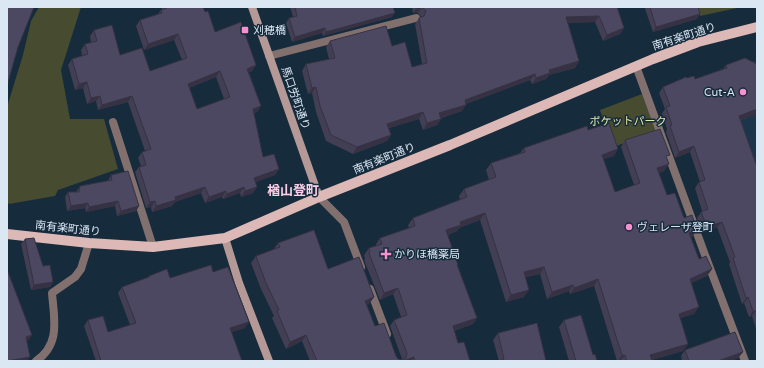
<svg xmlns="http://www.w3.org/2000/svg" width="764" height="368" viewBox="0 0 764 368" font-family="'Varela Round','Noto Sans JP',sans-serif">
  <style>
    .built { fill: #1b364b }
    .green { fill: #474b30 }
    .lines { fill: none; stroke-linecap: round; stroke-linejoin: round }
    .lane { stroke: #82706f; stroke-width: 8 }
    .street { stroke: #82706f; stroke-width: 8 }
    .secondary { stroke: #b59997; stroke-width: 8 }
    .primary { stroke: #dcb8b6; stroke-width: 10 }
    .wall { fill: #423e53; fill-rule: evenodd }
    .shaded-wall { fill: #363244 }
    .building { fill: #4d4861; stroke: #363244; fill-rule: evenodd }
    .poi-dot { fill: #f690cf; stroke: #162b3c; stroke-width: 1.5 }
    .labels { text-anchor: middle; stroke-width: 3; stroke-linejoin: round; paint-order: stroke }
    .poi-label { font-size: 11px; fill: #dbe8f4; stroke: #162b3c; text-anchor: start }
    .street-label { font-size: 11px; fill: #dbe8f4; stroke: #162b3c }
    .park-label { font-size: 11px; fill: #e1e9ac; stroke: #162b3c }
    .quarter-label { font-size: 13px; font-weight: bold; fill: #fccfe9; stroke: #162b3c }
  </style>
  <rect width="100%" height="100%" fill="#162b3c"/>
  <path class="built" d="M 757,60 L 757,169 L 720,69 Z"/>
  <path class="green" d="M 39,7 L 81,7 L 61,70 L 70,119 L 104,119 L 118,169 L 58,190 L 55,196 L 9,204 L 7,201 L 7,107 L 23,55 L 31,21 Z
    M 698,7 L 742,7 L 700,16 Z
    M 642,94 L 656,132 L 613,147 L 600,110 Z"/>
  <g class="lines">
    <path class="lane" d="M 113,122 L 153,247"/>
    <path class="street" d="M 269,56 L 416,18
      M 636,66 L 705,255 L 745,361
      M 319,197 L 344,222 L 361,267
      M 370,289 L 387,334
      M 36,361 C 61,344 54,319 52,293 L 75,277 L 81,269 L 89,243"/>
    <path class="secondary" d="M 252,7 L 319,197
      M 225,238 L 239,283 L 269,361"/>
    <path class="primary" d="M 7,234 L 89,243 L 153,247 L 225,238 L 319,197 L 450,145 L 653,59 L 698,42 L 757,27"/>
  </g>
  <path class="wall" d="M 162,7 L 203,7 L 205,12 L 215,32 L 256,65 L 252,71 L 249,72 L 261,106 L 257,112 L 254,113 L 263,157 L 279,169 L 275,175 L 256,182 L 257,187 L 253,193 L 241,197 L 240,193 L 223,199 L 222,197 L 205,203 L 201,193 L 175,202 L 172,206 L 152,212 L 151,207 L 146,208 L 135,172 L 139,167 L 141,166 L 138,158 L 142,152 L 145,151 L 128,102 L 98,110 L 96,101 L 87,104 L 83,88 L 75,90 L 68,65 L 72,59 L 82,56 L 81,50 L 85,44 L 91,43 L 90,36 L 94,30 L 120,55 L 150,71 L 182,60 L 174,40 L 144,50 L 136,26 L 140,20 L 158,14 L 161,10 L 162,10 ZM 216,77 L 224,99 L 197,109 L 189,88 Z
    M 290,7 L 393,7 L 392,17 L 323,36 L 322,33 L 292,42 L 286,23 L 289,18 L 293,17 Z
    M 412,7 L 617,7 L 624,28 L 620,34 L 603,41 L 595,22 L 568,23 L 579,61 L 575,68 L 549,75 L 546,79 L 532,84 L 530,80 L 466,104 L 462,111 L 441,118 L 441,119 L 437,125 L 423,130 L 419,119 L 389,128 L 391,135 L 387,141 L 353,154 L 326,141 L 316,112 L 312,93 L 308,94 L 302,71 L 306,64 L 329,59 L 326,47 L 330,41 L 392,46 L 412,67 L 422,64 L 415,24 L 419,18 L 421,17 L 418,13 L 413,13 Z
    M 647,7 L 698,7 L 697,19 L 653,32 L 645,9 Z
    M 757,64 L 757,114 L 741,120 L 757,167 L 757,332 L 752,316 L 749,317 L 744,303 L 742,304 L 729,264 L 730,262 L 717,227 L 703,233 L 697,218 L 702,211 L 695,188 L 699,182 L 700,182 L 690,152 L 675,158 L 666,132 L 667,129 L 662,113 L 665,109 L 659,93 L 663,87 L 687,78 L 695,79 L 723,69 L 726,65 Z
    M 588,130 L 614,156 L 603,159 L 615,192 L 634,185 L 621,147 L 625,140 L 667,158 L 664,171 L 659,173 L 667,195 L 684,218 L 692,237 L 691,237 L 699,259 L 712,269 L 707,276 L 691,283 L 694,314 L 680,318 L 688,344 L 683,351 L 652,360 L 652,361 L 617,361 L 594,286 L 570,294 L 569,291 L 547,299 L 540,274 L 526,277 L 524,297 L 506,302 L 480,220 L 459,228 L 457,231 L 448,235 L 458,265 L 458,266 L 477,318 L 473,324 L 454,331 L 458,343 L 470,361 L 310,361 L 302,341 L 286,349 L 272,318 L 274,316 L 261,289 L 251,263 L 256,256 L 273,250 L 278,243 L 328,269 L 374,297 L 369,304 L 367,305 L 375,326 L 398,359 L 402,359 L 390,326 L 394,320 L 401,317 L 393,294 L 380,300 L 364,260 L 365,259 L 364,255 L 369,248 L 376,246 L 376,244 L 380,238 L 409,228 L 408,225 L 413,218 L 460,200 L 459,196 L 464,189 L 489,180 L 486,170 L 491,163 L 520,153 L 524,148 Z
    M 111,175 L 139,206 L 136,211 L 117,216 L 115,206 L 86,212 L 85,208 L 67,211 L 65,197 L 68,192 L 76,192 L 80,186 L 108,181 Z
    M 25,239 L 53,282 L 50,287 L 31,290 L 21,244 Z
    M 213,272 L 245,328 L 231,332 L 242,361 L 96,361 L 84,326 L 88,320 L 108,332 L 130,325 L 118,293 L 122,287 L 147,278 L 149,276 L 170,278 Z
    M 564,320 L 593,355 L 597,361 L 569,361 L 559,327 Z
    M 498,333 L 546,361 L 499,361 L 493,340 Z
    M 685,350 L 743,352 L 738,358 L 731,361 L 682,361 L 681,356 Z"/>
  <path class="shaded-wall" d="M 417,7 L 422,7 L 418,13 L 413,13 Z
    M 395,13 L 392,17 L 323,36 L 326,32 Z
    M 700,14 L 697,19 L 653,32 L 656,27 Z
    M 599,16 L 595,22 L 562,23 L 566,17 Z
    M 325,28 L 322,33 L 292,42 L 295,37 Z
    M 624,28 L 620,34 L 603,41 L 607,35 Z
    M 178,34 L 174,40 L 144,50 L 148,44 Z
    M 579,61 L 575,68 L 549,75 L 546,79 L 532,84 L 536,78 L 549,70 Z
    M 256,65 L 252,71 L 243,75 L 247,69 Z
    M 220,71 L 216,77 L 184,90 L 188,84 Z
    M 535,74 L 530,80 L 460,106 L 465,100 Z
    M 87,82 L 83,88 L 75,90 L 79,84 Z
    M 316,87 L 312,93 L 308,94 L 312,88 Z
    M 100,96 L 96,101 L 87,104 L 91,98 Z
    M 132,96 L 128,102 L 98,110 L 102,105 Z
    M 466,105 L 462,111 L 435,119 L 439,113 Z
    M 261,106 L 257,112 L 249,115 L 253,109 Z
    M 757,109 L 757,114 L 735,122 L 739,116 Z
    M 423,112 L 419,119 L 383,130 L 387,124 Z
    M 441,119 L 437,125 L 423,130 L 427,123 Z
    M 391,135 L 387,141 L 353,154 L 357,147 Z
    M 694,146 L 690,152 L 675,158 L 679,152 Z
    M 618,149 L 614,156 L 597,161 L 602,155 Z
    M 669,164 L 664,171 L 653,175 L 657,168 Z
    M 279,169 L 275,175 L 250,184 L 254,178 Z
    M 205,187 L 201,193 L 175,202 L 172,206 L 152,212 L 156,206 L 175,197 Z
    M 244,187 L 240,193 L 223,199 L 227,194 Z
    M 257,187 L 253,193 L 241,197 L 245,191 Z
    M 226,191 L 222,197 L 205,203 L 209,197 Z
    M 118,201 L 115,206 L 86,212 L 89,207 Z
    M 155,201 L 151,207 L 146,208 L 150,202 Z
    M 88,203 L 85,208 L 67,211 L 71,206 Z
    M 139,206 L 136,211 L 117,216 L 121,211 Z
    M 485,213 L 480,220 L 459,228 L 457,231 L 441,237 L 446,230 L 460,222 Z
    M 722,222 L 717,227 L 703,233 L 707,227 Z
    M 697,230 L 692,237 L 685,240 L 689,233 Z
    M 544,267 L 540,274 L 520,279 L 524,272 Z
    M 712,269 L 707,276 L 685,285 L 690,279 Z
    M 598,279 L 594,286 L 570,294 L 574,288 Z
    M 53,282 L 50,287 L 31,290 L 34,285 Z
    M 573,285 L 569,291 L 547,299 L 552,292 Z
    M 398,288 L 393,294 L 380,300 L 384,293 Z
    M 529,290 L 524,297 L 506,302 L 511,295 Z
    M 374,297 L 369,304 L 361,307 L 365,301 Z
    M 748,297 L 744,303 L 742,304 L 746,298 Z
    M 699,307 L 694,314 L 675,320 L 679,314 Z
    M 753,311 L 756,311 L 752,316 L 749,317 Z
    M 477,318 L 473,324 L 448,333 L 453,326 Z
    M 249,322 L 245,328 L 226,334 L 230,328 Z
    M 32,335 L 29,340 L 23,342 L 26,337 Z
    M 306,335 L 302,341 L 286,349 L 290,342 Z
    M 688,344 L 683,351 L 647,361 L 650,355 Z
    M 743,352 L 738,358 L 731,361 L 718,361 Z
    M 622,355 L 625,355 L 620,361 L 618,361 Z
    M 30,357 L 27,361 L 7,361 Z
    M 414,357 L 411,361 L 403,361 Z"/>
  <path class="building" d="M 7,7 L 34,7 L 18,47 L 7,86 Z
    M 167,7 L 203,7 L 205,12 L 208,11 L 215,32 L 241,22 L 256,65 L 247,69 L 261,106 L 253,109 L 263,157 L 274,154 L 279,169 L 254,178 L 257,187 L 245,191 L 244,187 L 227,194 L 226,191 L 209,197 L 205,187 L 175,197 L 176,200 L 156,206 L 155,201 L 150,202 L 139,167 L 146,165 L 142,152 L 151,149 L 132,96 L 102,105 L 100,96 L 91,98 L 87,82 L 79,84 L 72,59 L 88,54 L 85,44 L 97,41 L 94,30 L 112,25 L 120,55 L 142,48 L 150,71 L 187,58 L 178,34 L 148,44 L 140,20 L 162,13 L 161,10 L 167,8 ZM 220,71 L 230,97 L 197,109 L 188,84 Z
    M 295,7 L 393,7 L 395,13 L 326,32 L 325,28 L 295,37 L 289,18 L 297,16 Z
    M 422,7 L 617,7 L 624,28 L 607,35 L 599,16 L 566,17 L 579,61 L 549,70 L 550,73 L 536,78 L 535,74 L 465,100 L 466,105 L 439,113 L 441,119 L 427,123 L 423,112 L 387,124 L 391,135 L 357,147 L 331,135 L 320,106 L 316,87 L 312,88 L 306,64 L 335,58 L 330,41 L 386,26 L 392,46 L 405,42 L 412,67 L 427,63 L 419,18 L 424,16 L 426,11 Z
    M 650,7 L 698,7 L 700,14 L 656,27 Z
    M 745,58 L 757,64 L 757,109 L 739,116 L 757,167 L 757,314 L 756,311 L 753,311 L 748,297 L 746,298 L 733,258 L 735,257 L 722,222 L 707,227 L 701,212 L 708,209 L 699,182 L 705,180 L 694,146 L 679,152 L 670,126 L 672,125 L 666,107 L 670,106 L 663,87 L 686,77 L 687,78 L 694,76 L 695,79 L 727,68 L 726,65 Z
    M 609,123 L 618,149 L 602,155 L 615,192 L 640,183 L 625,140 L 660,129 L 670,155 L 666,156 L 669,164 L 657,168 L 667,195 L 675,193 L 684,218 L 692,215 L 697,230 L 689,233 L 699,259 L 706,256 L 712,269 L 690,279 L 699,307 L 679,314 L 688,344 L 650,355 L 652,361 L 627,361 L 625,355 L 622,355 L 598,279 L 574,288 L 573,285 L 552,292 L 544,267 L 524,272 L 529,290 L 511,295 L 485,213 L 460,222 L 461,225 L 446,230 L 458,265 L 457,265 L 477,318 L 453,326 L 458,343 L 464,342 L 470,361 L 415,361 L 414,357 L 403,361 L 317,361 L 306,335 L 290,342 L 277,311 L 279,310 L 266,283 L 256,256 L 280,247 L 278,243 L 314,230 L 328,269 L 359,257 L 374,297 L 365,301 L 375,326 L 384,323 L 396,356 L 398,359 L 403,360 L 406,358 L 407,353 L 394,320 L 407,315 L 398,288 L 384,293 L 369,253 L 370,253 L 369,248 L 382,244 L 380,238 L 415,226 L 413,218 L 467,197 L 464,189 L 496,177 L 491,163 L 525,152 L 524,148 L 587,126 L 588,130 Z
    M 128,171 L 139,206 L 121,211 L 118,201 L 89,207 L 88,203 L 71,206 L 68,192 L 79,192 L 80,186 L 112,180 L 111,175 Z
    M 34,238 L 43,266 L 50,265 L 53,282 L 34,285 L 25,239 Z
    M 211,265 L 213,272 L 228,267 L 249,322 L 230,328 L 242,361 L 101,361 L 88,320 L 103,316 L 108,332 L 136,323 L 122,287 L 149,277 L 149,276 L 167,269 L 170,278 Z
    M 7,272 L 8,272 L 32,335 L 26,337 L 30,357 L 7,361 Z
    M 581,315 L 593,355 L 595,354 L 597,361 L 574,361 L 576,361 L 564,320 Z
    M 537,323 L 546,361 L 500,361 L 504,359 L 498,333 Z
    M 735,332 L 743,352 L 718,361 L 689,361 L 685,350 Z"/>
  <g class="poi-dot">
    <rect x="241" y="26" width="8" height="8" rx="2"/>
    <circle cx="743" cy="92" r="4"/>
    <circle cx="629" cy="227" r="4"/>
    <path d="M384 248h4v4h4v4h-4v4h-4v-4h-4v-4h4z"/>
  </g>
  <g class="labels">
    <g class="poi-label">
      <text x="253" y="34">刈穂橋</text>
      <text x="735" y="96" text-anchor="end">Cut-A</text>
      <text x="637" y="231">ヴェレーザ登町</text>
      <text x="394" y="258">かりほ橋薬局</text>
    </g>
    <g class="street-label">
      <text transform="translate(684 36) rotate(-18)" y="4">南有楽町通り</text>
      <text transform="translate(296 98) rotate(71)" y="4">馬口労町通り</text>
      <text transform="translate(384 158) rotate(-22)" y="4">南有楽町通り</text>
      <text transform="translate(68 228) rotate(6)" y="4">南有楽町通り</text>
    </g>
    <g class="park-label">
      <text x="628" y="125">ポケットパーク</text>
    </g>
    <g class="quarter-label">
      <text x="293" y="195">楢山登町</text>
    </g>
  </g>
  <rect width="764" height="368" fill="none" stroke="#dbe8f4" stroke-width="16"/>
</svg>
